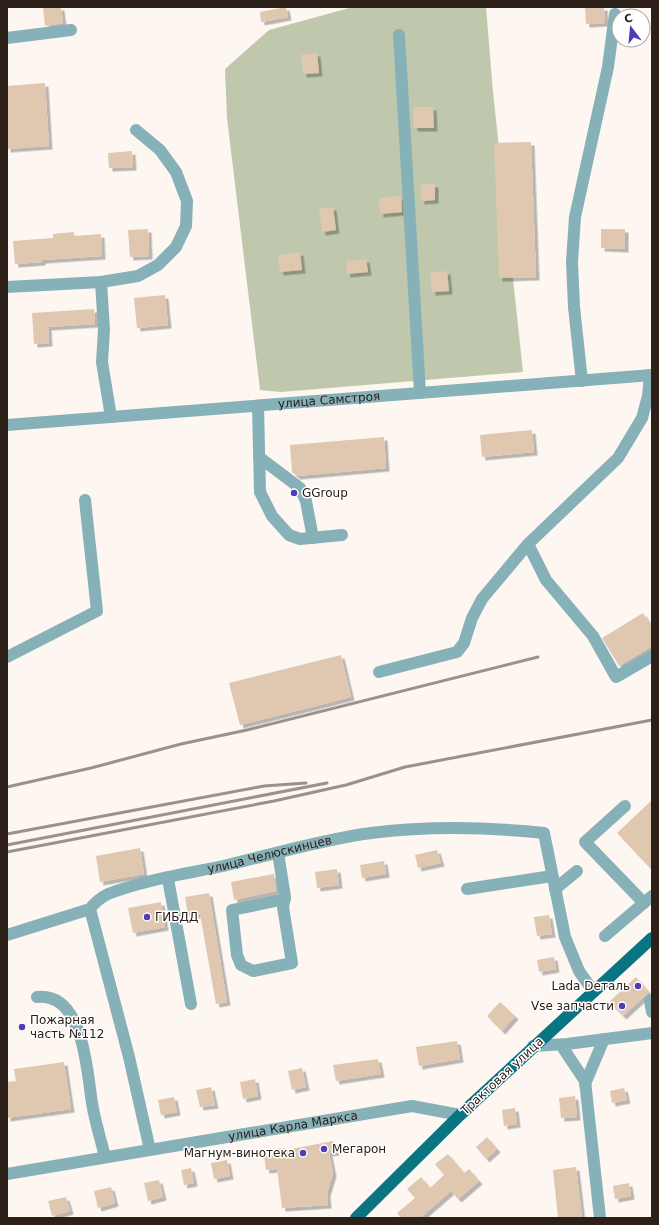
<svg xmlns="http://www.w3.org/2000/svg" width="659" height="1225" viewBox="0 0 659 1225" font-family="'DejaVu Sans',sans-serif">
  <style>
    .green { fill: #bfc8ad }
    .building { fill: #e0c7b0; filter: url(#shadow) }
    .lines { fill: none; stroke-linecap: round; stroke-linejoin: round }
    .minor { stroke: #87b1b8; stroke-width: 12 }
    .major { stroke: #097583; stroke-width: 12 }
    .rail { stroke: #9b918b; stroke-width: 3 }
    .poi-dot { fill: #523bb3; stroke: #fff; stroke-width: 1.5 }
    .labels { text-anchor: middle; stroke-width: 3; stroke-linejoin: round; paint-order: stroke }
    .street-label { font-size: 12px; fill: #2c2018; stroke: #fff }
    .poi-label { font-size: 12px; fill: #2c2018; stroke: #fff; text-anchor: start }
  </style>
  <defs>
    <filter id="shadow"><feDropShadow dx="3.5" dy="3.5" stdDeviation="0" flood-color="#0004"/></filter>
  </defs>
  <rect width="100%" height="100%" fill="#fdf6f1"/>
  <path class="green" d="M 353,7 L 486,7 L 493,92 L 523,372 L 281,392 L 260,390 L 227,118 L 225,69 L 269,30 Z"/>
  <path class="building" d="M 43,7 L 61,7 L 63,23 L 45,26 Z
    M 286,7 L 288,17 L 261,22 L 260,12 Z
    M 585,7 L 604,7 L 605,23 L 586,24 Z
    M 317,53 L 319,73 L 303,74 L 301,55 Z
    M 45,83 L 49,146 L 7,149 L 7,86 Z
    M 413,107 L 433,107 L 434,128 L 414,128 Z
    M 531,142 L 536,277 L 499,278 L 494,143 Z
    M 132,151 L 133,167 L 109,168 L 108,153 Z
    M 421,184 L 435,184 L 435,200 L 421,201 Z
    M 401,196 L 402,212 L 380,214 L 379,198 Z
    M 333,207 L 336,230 L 322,232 L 319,209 Z
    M 148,229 L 149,256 L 130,257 L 128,230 Z
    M 601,229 L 625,229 L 625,249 L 601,248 Z
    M 74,232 L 74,236 L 101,234 L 102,256 L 42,260 L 42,262 L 15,264 L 13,241 L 53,238 L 53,234 Z
    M 300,252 L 302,270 L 280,272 L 278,255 Z
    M 366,259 L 368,272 L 347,274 L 346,261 Z
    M 447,271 L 449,291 L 432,292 L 430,273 Z
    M 165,295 L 168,325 L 137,328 L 134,298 Z
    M 94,309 L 95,324 L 48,327 L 49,343 L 34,344 L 32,313 Z
    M 532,430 L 534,452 L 482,457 L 480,435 Z
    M 384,437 L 386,468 L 297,476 L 292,472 L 290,445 Z
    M 643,613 L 652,628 L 652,646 L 619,666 L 602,638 Z
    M 341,655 L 351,697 L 240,725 L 229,683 Z
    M 652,800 L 652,870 L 617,833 Z
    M 140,848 L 144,874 L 100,882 L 96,856 Z
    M 437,850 L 441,863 L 418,868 L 415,855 Z
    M 384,861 L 386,874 L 362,878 L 360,865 Z
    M 337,869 L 339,885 L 317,888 L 315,872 Z
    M 274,874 L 276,891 L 234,900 L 231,882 Z
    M 209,893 L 227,1002 L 216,1004 L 200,914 L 188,916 L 185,897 Z
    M 161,902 L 165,927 L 133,933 L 128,908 Z
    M 549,915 L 552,934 L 537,936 L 534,917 Z
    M 554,957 L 556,969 L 539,972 L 537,960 Z
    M 636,977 L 649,992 L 623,1016 L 609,1002 Z
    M 500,1002 L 515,1016 L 502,1031 L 487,1016 Z
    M 457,1041 L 460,1059 L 419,1066 L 416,1047 Z
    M 378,1059 L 381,1074 L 336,1081 L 333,1065 Z
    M 64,1062 L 71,1109 L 7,1118 L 7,1082 L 16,1081 L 14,1069 Z
    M 302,1068 L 306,1087 L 292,1090 L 288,1071 Z
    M 255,1079 L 258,1096 L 243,1099 L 240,1082 Z
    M 211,1087 L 215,1105 L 200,1107 L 196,1090 Z
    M 624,1088 L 627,1100 L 612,1103 L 610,1091 Z
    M 575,1096 L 577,1117 L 561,1118 L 559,1098 Z
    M 174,1097 L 177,1112 L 161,1115 L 158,1100 Z
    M 515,1108 L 517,1124 L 504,1126 L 502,1110 Z
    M 487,1137 L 497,1149 L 486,1159 L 476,1147 Z
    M 333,1141 L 336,1152 L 329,1153 L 333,1173 L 327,1193 L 328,1205 L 282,1208 L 277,1169 L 266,1170 L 264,1156 L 276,1154 L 275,1149 L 286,1148 L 286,1150 Z
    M 448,1154 L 464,1173 L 469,1169 L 479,1181 L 458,1199 L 451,1191 L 420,1218 L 401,1218 L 397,1213 L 415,1198 L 407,1189 L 421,1177 L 430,1188 L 444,1175 L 435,1164 Z
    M 227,1160 L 230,1176 L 214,1179 L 211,1163 Z
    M 576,1167 L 582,1218 L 558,1218 L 553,1170 Z
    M 191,1168 L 194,1183 L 184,1185 L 181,1170 Z
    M 159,1180 L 163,1197 L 148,1201 L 144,1183 Z
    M 629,1183 L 631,1196 L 615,1199 L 613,1186 Z
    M 111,1187 L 115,1203 L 98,1208 L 94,1191 Z
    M 66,1197 L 70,1211 L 52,1216 L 48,1201 Z"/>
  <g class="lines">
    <g class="minor">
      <path d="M 399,35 L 420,393"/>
      <path d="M 7,38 L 71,30"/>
      <path d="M 101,282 L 104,330 L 102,362 L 111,417"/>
      <path d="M 7,287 L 101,282 L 138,276 L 158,265 L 176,247 L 186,226 L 187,201 L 176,172 L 160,150 L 136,130"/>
      <path d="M 582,381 L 574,307 L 572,262 L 575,217 L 608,67 L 615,14"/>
      <path d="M 258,406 L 260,492 L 272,516 L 289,535 L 300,539 L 342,535"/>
      <path id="s1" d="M 7,425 L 652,375"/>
      <path d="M 259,457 L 300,488 L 306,501 L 313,538"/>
      <path d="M 528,544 L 546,580 L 593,636 L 616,677 L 652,656"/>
      <path d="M 7,657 L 97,611 L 85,500"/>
      <path d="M 379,672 L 457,652 L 464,643 L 472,618 L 482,599 L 528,544 L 618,458 L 642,418 L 648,396 L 650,375"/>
      <path d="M 625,806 L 585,842 L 644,903"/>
      <path d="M 278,853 L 285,897 L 283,907 L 292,963 L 253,971 L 241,965 L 237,955 L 232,910 L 285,899"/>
      <path d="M 168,879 L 191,1004"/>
      <path d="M 467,889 L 552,876"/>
      <path d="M 555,889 L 577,871"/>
      <path d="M 90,909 L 129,1057 L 150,1150"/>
      <path id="s2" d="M 7,935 L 90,909 C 95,902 100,898 108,894 C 144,880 185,874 223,866 C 270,855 324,839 371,833 C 428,826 487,827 544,833 L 565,937 L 579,971 L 593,991"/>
      <path d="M 605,936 L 652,896"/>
      <path d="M 37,997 C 84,992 87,1072 92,1103 C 95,1122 101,1140 105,1157"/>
      <path d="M 650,1001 L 652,1012"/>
      <path d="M 561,1045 L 585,1081 L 600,1218"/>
      <path d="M 533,1046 L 567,1044 L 652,1033"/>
      <path d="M 585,1084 L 604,1039"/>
      <path id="s3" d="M 7,1174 L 412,1106 L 460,1115"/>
    </g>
    <path class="major" d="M 356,1218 L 460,1115 L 652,938"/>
    <path class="rail" d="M 7,787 L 91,768 L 181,744 L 247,730 L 538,657
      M 7,834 L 264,786 L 306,783
      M 7,845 L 327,783
      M 7,852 L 274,801 L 346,785 L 405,767 L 652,720"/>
  </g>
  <g class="poi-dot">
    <circle cx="294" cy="493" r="4"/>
    <circle cx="147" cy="917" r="4"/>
    <circle cx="638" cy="986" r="4"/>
    <circle cx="622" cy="1006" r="4"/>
    <circle cx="22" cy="1027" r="4"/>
    <circle cx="324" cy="1149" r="4"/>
    <circle cx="303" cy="1153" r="4"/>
  </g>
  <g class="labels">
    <g class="street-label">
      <text dy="4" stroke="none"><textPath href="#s1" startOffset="323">улица Самстроя</textPath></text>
      <text dy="4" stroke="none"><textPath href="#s2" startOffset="277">улица Челюскинцев</textPath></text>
      <text transform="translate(502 1076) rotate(-43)" y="4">Трактовая улица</text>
      <text dy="4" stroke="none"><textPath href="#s3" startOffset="290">улица Карла Маркса</textPath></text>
    </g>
    <g class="poi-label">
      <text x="302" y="497">GGroup</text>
      <text x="155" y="921">ГИБДД</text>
      <text x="630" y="990" text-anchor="end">Lada Dеталь</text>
      <text x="614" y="1010" text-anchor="end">Vse запчасти</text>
      <text x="30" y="1024">Пожарная<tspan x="30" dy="14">часть №112</tspan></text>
      <text x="332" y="1153">Мегарон</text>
      <text x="295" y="1157" text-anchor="end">Магнум-винотека</text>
    </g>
  </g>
  <rect width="659" height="1225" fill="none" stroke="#2c2018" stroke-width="16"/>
  <g transform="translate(631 28) rotate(344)"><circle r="19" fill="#ffffff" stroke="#aba6a3"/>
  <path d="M0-3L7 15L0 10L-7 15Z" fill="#523bb3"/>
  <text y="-6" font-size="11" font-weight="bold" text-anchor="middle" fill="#2c2018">С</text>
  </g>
</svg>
